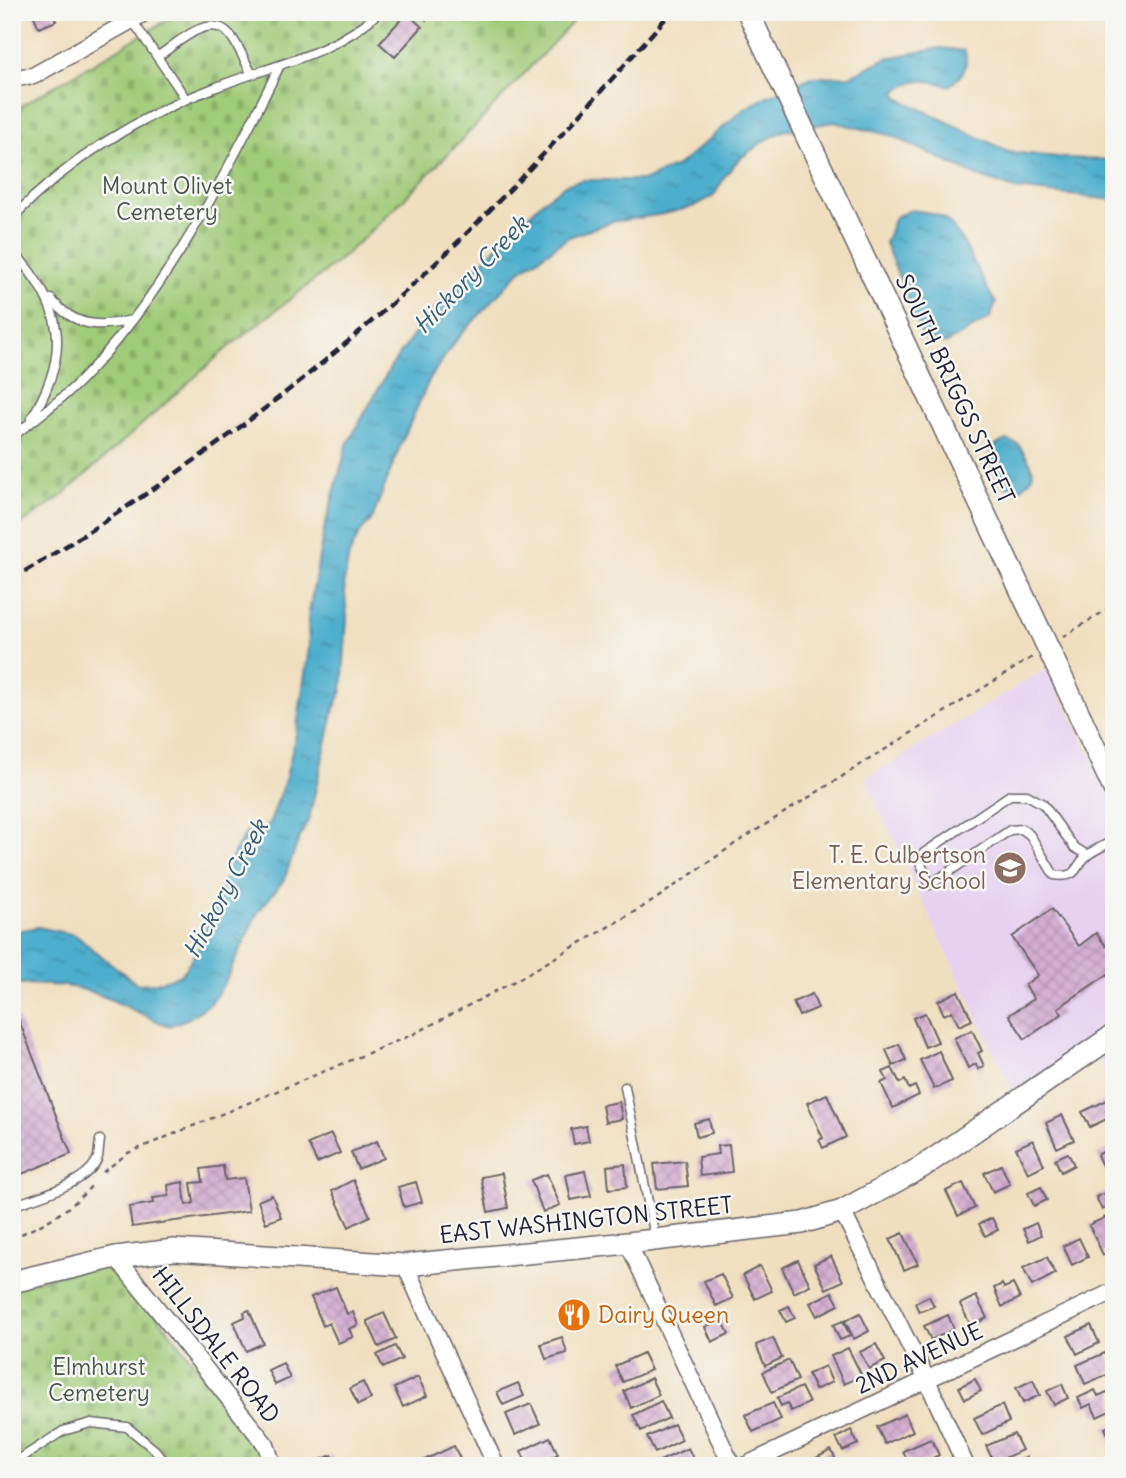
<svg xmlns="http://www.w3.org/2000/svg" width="1126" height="1478" viewBox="0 0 1126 1478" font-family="Delius,sans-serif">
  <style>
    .built { fill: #e6d2f0 }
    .cemetery { fill: url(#cemetery-stones); stroke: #61765a; stroke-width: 2 }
    .water { fill: url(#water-ripples); stroke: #386884; stroke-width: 2 }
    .building { fill: url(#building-cross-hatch) }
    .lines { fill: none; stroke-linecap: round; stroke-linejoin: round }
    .service-casing { stroke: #6a6469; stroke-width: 11 }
    .minor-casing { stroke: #6a6469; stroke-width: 19 }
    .tertiary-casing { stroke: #6a6469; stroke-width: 24 }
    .path { stroke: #6a6469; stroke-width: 2.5; stroke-dasharray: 5 5; stroke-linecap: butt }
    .service { stroke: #fff; stroke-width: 8 }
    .minor { stroke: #fff; stroke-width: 16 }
    .tertiary { stroke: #fff; stroke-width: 21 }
    .rail { stroke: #22223b; stroke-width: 4.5; stroke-dasharray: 10 5; stroke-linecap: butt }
    .tertiary-bridge-casing { stroke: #6a6469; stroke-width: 24; stroke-linecap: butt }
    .tertiary-bridge { stroke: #fff; stroke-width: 21 }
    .labels { text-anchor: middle; stroke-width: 5; stroke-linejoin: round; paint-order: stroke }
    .park-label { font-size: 23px; fill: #48554d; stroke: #f6f6f2 }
    .street-label { font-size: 23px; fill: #22223b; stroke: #f6f6f2 }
    .education-label { font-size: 23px; fill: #785e54; stroke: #f6f6f2; text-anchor: end }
    .food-label { font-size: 23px; fill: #c56008; stroke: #f6f6f2; text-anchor: start }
    .water-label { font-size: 24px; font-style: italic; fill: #345a75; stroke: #f6f6f2 }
  </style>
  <defs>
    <pattern id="cemetery-stones" width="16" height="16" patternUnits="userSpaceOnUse" patternTransform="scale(1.75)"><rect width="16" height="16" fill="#a0cb78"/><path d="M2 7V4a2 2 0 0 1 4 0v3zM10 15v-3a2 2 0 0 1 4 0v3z" fill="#8aae69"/></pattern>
    <pattern id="water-ripples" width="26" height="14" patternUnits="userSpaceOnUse" patternTransform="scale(1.75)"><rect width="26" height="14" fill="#4eafcd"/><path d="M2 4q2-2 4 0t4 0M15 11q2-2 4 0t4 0" fill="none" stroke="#408ea8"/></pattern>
    <pattern id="building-cross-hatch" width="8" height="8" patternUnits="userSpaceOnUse" patternTransform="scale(1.75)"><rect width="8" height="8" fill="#d4aed1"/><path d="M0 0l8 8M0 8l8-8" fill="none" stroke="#b695b4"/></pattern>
  </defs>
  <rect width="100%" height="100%" fill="#f6f6f2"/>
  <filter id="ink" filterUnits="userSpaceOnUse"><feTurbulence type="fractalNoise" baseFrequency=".0143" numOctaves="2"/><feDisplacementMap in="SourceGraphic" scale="14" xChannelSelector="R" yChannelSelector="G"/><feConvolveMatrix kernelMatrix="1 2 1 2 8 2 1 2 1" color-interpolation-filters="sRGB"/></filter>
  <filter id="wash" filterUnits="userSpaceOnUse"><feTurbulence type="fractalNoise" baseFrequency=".00686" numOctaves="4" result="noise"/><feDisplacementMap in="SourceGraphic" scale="28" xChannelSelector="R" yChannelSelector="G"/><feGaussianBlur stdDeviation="1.57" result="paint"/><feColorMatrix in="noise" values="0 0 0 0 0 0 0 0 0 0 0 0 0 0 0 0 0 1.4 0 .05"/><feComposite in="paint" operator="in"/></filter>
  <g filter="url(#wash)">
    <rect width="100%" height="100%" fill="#f0dfbf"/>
    <path class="built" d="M 1047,668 L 1114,803 L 1114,1088 L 1092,1046 L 1015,1097 L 865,779 Z"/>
    <path class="cemetery" d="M 181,12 L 582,12 L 462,140 L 381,222 L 336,263 L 225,350 L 63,495 L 12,531 L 12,111 Z
      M 113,1261 L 262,1447 L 267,1466 L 12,1466 L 12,1287 Z"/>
    <path class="water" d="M 940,48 L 965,51 C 969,68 962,76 949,86 C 930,80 913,77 896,92 L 898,98 L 1009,152 L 1066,158 L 1114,160 L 1114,200 L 1015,189 L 975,175 L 893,136 L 834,122 L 783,131 L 764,141 L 738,160 L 725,176 L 714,196 L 692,207 L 664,214 L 611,222 L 569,237 L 519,272 L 457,339 L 430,378 L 400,446 L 372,519 L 359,534 L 349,555 L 344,582 L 347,618 L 342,691 L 334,709 L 309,818 L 298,841 L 284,880 L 258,912 L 225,982 L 211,1003 L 189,1018 L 169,1026 C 137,1014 106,993 72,987 C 53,984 32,985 12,983 L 12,932 L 38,927 L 75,935 L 137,984 L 156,983 L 181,975 L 198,949 L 234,853 L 247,831 L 255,835 L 262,835 L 271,820 L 286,777 L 296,734 L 309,648 L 308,618 L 324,530 L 347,445 L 390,368 L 426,318 L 543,201 L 565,185 L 582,180 L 645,180 L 679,165 L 743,110 L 766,97 L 812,77 L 850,76 L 887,58 Z
      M 911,210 C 922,212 934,212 943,218 C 963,231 981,282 996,303 L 990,318 L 945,344 L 926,338 L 922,334 L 885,243 L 895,217 Z
      M 1006,440 L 1018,444 C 1032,465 1043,475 1017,491 L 1004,486 L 989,461 L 994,446 Z"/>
    <g id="blocks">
      <path class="building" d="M 32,12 L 52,12 L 56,21 L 39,28 Z
        M 417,12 L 434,12 L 426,20 Z
        M 407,13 L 422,27 L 395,57 L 379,43 Z
        M 1052,909 L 1079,946 L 1096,933 L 1106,946 L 1114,940 L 1114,977 L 1112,979 L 1108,974 L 1058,1008 L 1062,1014 L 1025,1039 L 1009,1015 L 1034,999 L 1025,985 L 1038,975 L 1012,937 Z
        M 958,991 L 972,1020 L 959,1026 L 952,1011 L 944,1015 L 938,1001 Z
        M 812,994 L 818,1008 L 799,1016 L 793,1002 Z
        M 925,1013 L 938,1042 L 925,1047 L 913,1018 Z
        M 18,1018 L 71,1154 L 17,1176 L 12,1164 L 12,1021 Z
        M 972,1030 L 982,1051 L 978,1053 L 984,1066 L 978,1069 L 976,1064 L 968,1068 L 954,1038 Z
        M 899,1044 L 906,1060 L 893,1066 L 886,1050 Z
        M 939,1051 L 952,1081 L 934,1089 L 920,1060 Z
        M 892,1068 L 900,1083 L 905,1080 L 909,1089 L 915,1086 L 919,1095 L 893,1108 L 881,1083 L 887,1080 L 883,1072 Z
        M 827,1094 L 846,1137 L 823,1148 L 819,1140 L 823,1138 L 807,1103 Z
        M 1107,1100 L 1111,1108 L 1106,1111 L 1109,1118 L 1090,1127 L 1082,1112 Z
        M 619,1102 L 622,1119 L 605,1122 L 602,1105 Z
        M 1062,1115 L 1074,1140 L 1057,1148 L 1046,1123 Z
        M 709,1119 L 712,1133 L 697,1137 L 694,1123 Z
        M 586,1126 L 589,1141 L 574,1144 L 571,1129 Z
        M 331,1134 L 340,1153 L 317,1163 L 308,1144 Z
        M 1033,1140 L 1044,1165 L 1028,1173 L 1016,1148 Z
        M 377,1141 L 384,1158 L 358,1169 L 351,1152 Z
        M 729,1145 L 732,1172 L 700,1176 L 698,1157 L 718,1154 L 717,1146 Z
        M 1109,1149 L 1114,1162 L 1103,1168 L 1097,1155 Z
        M 1068,1153 L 1074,1165 L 1061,1172 L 1055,1159 Z
        M 685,1161 L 688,1186 L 657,1189 L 654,1164 Z
        M 625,1164 L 627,1187 L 609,1189 L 607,1166 Z
        M 1001,1165 L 1010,1184 L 993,1192 L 984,1173 Z
        M 223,1166 L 225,1180 L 244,1178 L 249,1211 L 132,1227 L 129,1207 L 154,1203 L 153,1198 L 169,1196 L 168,1185 L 183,1182 L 186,1205 L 194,1203 L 191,1183 L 203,1182 L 201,1169 Z
        M 585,1171 L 591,1196 L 571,1200 L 566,1175 Z
        M 502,1173 L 508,1208 L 488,1212 L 481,1177 Z
        M 547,1174 L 560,1205 L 543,1212 L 531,1180 Z
        M 353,1180 L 370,1216 L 349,1227 L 332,1191 Z
        M 416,1182 L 422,1202 L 404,1207 L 398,1187 Z
        M 963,1183 L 975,1208 L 958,1216 L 946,1191 Z
        M 1041,1187 L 1047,1200 L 1034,1206 L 1028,1193 Z
        M 1109,1191 L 1114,1204 L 1102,1210 L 1096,1197 Z
        M 272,1195 L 281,1217 L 266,1223 L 258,1201 Z
        M 1110,1215 L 1114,1224 L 1114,1250 L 1103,1255 L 1089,1225 Z
        M 992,1218 L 998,1230 L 985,1236 L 979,1224 Z
        M 1036,1223 L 1041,1235 L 1029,1241 L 1023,1229 Z
        M 903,1233 L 918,1264 L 904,1270 L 890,1239 Z
        M 1079,1238 L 1088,1257 L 1072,1265 L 1063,1246 Z
        M 831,1256 L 843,1281 L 826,1289 L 814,1264 Z
        M 1047,1257 L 1055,1274 L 1032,1286 L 1023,1268 Z
        M 798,1260 L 810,1285 L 794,1293 L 782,1268 Z
        M 760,1266 L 772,1291 L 755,1299 L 743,1275 Z
        M 721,1274 L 733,1298 L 716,1306 L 704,1281 Z
        M 1002,1284 L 1004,1288 L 1013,1284 L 1020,1298 L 1002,1307 L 994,1288 Z
        M 336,1287 L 347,1314 L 353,1312 L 358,1325 L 349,1329 L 353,1337 L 338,1343 L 329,1323 L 323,1326 L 311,1297 Z
        M 832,1292 L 839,1305 L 817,1316 L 810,1303 Z
        M 929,1296 L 934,1306 L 919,1312 L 915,1303 Z
        M 976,1296 L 987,1318 L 971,1326 L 960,1304 Z
        M 789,1306 L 795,1318 L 786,1322 L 780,1310 Z
        M 249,1310 L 263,1343 L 246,1351 L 234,1322 L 245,1317 L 244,1312 Z
        M 384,1313 L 396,1339 L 379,1347 L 367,1321 Z
        M 860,1313 L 869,1331 L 854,1339 L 845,1321 Z
        M 948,1315 L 954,1329 L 931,1340 L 924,1326 Z
        M 722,1319 L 729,1334 L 712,1342 L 705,1327 Z
        M 843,1321 L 850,1336 L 840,1340 L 833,1325 Z
        M 1091,1325 L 1099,1343 L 1077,1354 L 1068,1336 Z
        M 562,1337 L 567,1353 L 546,1359 L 541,1344 Z
        M 773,1338 L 782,1358 L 765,1366 L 756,1345 Z
        M 876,1344 L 885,1361 L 869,1369 L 860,1352 Z
        M 395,1346 L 402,1359 L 383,1368 L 377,1355 Z
        M 848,1348 L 862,1376 L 844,1384 L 831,1356 Z
        M 1107,1352 L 1114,1372 L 1085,1384 L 1077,1365 Z
        M 643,1353 L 651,1370 L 623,1382 L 615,1366 Z
        M 789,1360 L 798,1380 L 772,1392 L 763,1372 Z
        M 283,1363 L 290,1378 L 275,1385 L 268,1370 Z
        M 825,1366 L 832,1382 L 815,1390 L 808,1374 Z
        M 418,1377 L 427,1396 L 403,1407 L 394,1388 Z
        M 651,1378 L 659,1395 L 631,1408 L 624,1391 Z
        M 975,1379 L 981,1391 L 965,1399 L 959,1387 Z
        M 1033,1380 L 1040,1395 L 1023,1403 L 1016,1388 Z
        M 363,1382 L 371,1399 L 358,1405 L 350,1388 Z
        M 518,1383 L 524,1396 L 503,1405 L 497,1392 Z
        M 1062,1384 L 1068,1398 L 1054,1405 L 1047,1391 Z
        M 801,1387 L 809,1403 L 791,1411 L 787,1403 L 781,1406 L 777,1398 Z
        M 1114,1389 L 1114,1409 L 1097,1417 L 1091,1404 L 1083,1408 L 1078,1398 L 1095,1390 L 1098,1396 Z
        M 661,1401 L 669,1418 L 641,1431 L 633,1415 Z
        M 773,1403 L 781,1419 L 753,1432 L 745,1415 Z
        M 531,1404 L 540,1424 L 515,1435 L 506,1414 Z
        M 1002,1405 L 1009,1422 L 982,1435 L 974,1418 Z
        M 905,1414 L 913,1431 L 885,1444 L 877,1427 Z
        M 674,1424 L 682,1440 L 655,1453 L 647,1437 Z
        M 1114,1424 L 1114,1448 L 1105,1428 Z
        M 851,1430 L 858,1444 L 843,1451 L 836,1438 Z
        M 1014,1434 L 1022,1450 L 994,1463 L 986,1446 Z
        M 550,1437 L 558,1454 L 534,1466 L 528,1466 L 521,1451 Z
        M 931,1439 L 939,1455 L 917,1466 L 910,1466 L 903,1451 Z
        M 454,1446 L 462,1463 L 456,1466 L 426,1466 L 424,1460 Z
        M 688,1448 L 696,1464 L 662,1466 L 660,1461 Z
        M 831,1450 L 838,1464 L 820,1466 L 816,1458 Z
        M 332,1455 L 336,1466 L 306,1466 Z
        M 1027,1457 L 1031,1466 L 1008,1466 Z"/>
    </g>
  </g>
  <g filter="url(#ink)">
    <use href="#blocks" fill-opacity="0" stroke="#6a6469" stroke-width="2"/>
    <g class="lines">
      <defs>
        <path id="service" d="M 132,20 L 186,99
          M 157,57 C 176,45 210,10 230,35 C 239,46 245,62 252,74
          M 12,218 C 70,158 141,115 219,86 C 273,65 336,54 379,12
          M 12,250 C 64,307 72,352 31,419
          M 51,299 C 75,327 98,328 132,320
          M 12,437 C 36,418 61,401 82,379 C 167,292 226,175 279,67
          M 1087,855 L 1074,847 L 1043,804 L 1027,795 L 1010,795 L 918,857 L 930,885 L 1010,830 L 1022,829 L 1030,835 L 1054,875 C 1080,879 1073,866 1089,854 C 1096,849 1106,845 1114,840
          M 625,1087 L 655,1237
          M 12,1206 C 36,1197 89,1184 98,1157 C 99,1152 99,1145 100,1140
          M 12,1464 L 63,1431 L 91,1423 L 127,1427 L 155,1450 L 168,1466"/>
        <path id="minor" d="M 12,78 L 33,76 L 146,12
          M 842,1211 L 927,1380 L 966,1466
          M 628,1243 L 732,1466
          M 116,1257 L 266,1445 L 273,1466
          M 405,1265 L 496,1466
          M 744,1466 L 1114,1291"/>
        <path id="tertiary" d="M 1081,718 L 1114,789
          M 12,1282 L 116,1257 L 174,1250 L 405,1265 L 628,1243 L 802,1223 L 842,1211 L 922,1167 L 1114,1035"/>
      </defs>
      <use href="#service" class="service-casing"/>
      <use href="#minor" class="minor-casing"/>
      <use href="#tertiary" class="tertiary-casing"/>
      <path class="path" d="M 1063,637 L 1114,605
        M 103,1172 L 128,1153 L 414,1034 L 513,982 L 653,901 L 736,843 L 1034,656
        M 12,1238 C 43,1225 70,1211 92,1185"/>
      <use href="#service" class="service"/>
      <use href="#minor" class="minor"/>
      <use href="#tertiary" class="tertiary"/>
      <path class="rail" d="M 12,579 C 163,489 308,384 436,263 C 519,184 595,99 671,12"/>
      <defs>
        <path id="tertiary-bridge" d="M 748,12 L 1081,718"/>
      </defs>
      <use href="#tertiary-bridge" class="tertiary-bridge-casing"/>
      <use href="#tertiary-bridge" class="tertiary-bridge"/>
    </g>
  </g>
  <defs>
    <symbol id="school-disc" viewBox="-11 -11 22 22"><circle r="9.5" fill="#8d6e63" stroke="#f6f6f2"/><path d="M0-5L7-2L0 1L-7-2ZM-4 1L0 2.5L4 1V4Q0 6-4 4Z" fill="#fff"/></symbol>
    <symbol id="restaurant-disc" viewBox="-11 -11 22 22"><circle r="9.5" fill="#e8710a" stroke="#f6f6f2"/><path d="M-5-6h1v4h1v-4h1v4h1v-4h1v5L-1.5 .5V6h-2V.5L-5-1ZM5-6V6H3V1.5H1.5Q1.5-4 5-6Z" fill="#fff"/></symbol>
  </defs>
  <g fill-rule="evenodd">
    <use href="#school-disc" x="991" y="849" width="38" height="38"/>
    <use href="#restaurant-disc" x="555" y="1296" width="38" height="38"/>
  </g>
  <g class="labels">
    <g class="park-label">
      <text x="167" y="194">Mount Olivet<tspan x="167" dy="26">Cemetery</tspan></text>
      <text x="99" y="1375">Elmhurst<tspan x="99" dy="26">Cemetery</tspan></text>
    </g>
    <g class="street-label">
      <text transform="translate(955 389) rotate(65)" y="8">SOUTH BRIGGS STREET</text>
      <text transform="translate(586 1220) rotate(-6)" y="8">EAST WASHINGTON STREET</text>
      <text transform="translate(216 1345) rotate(52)" y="8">HILLSDALE ROAD</text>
      <text transform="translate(919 1358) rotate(-25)" y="8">2ND AVENUE</text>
    </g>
    <g class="education-label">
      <text x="986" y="863">T. E. Culbertson<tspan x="986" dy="26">Elementary School</tspan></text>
    </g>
    <g class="food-label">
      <text x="598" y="1323">Dairy Queen</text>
    </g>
    <g class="water-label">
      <text transform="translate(471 275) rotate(-46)" y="8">Hickory Creek</text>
      <text transform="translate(226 889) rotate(-62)" y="8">Hickory Creek</text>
    </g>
  </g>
  <rect width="1126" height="1478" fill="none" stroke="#f6f6f2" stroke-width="42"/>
</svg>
